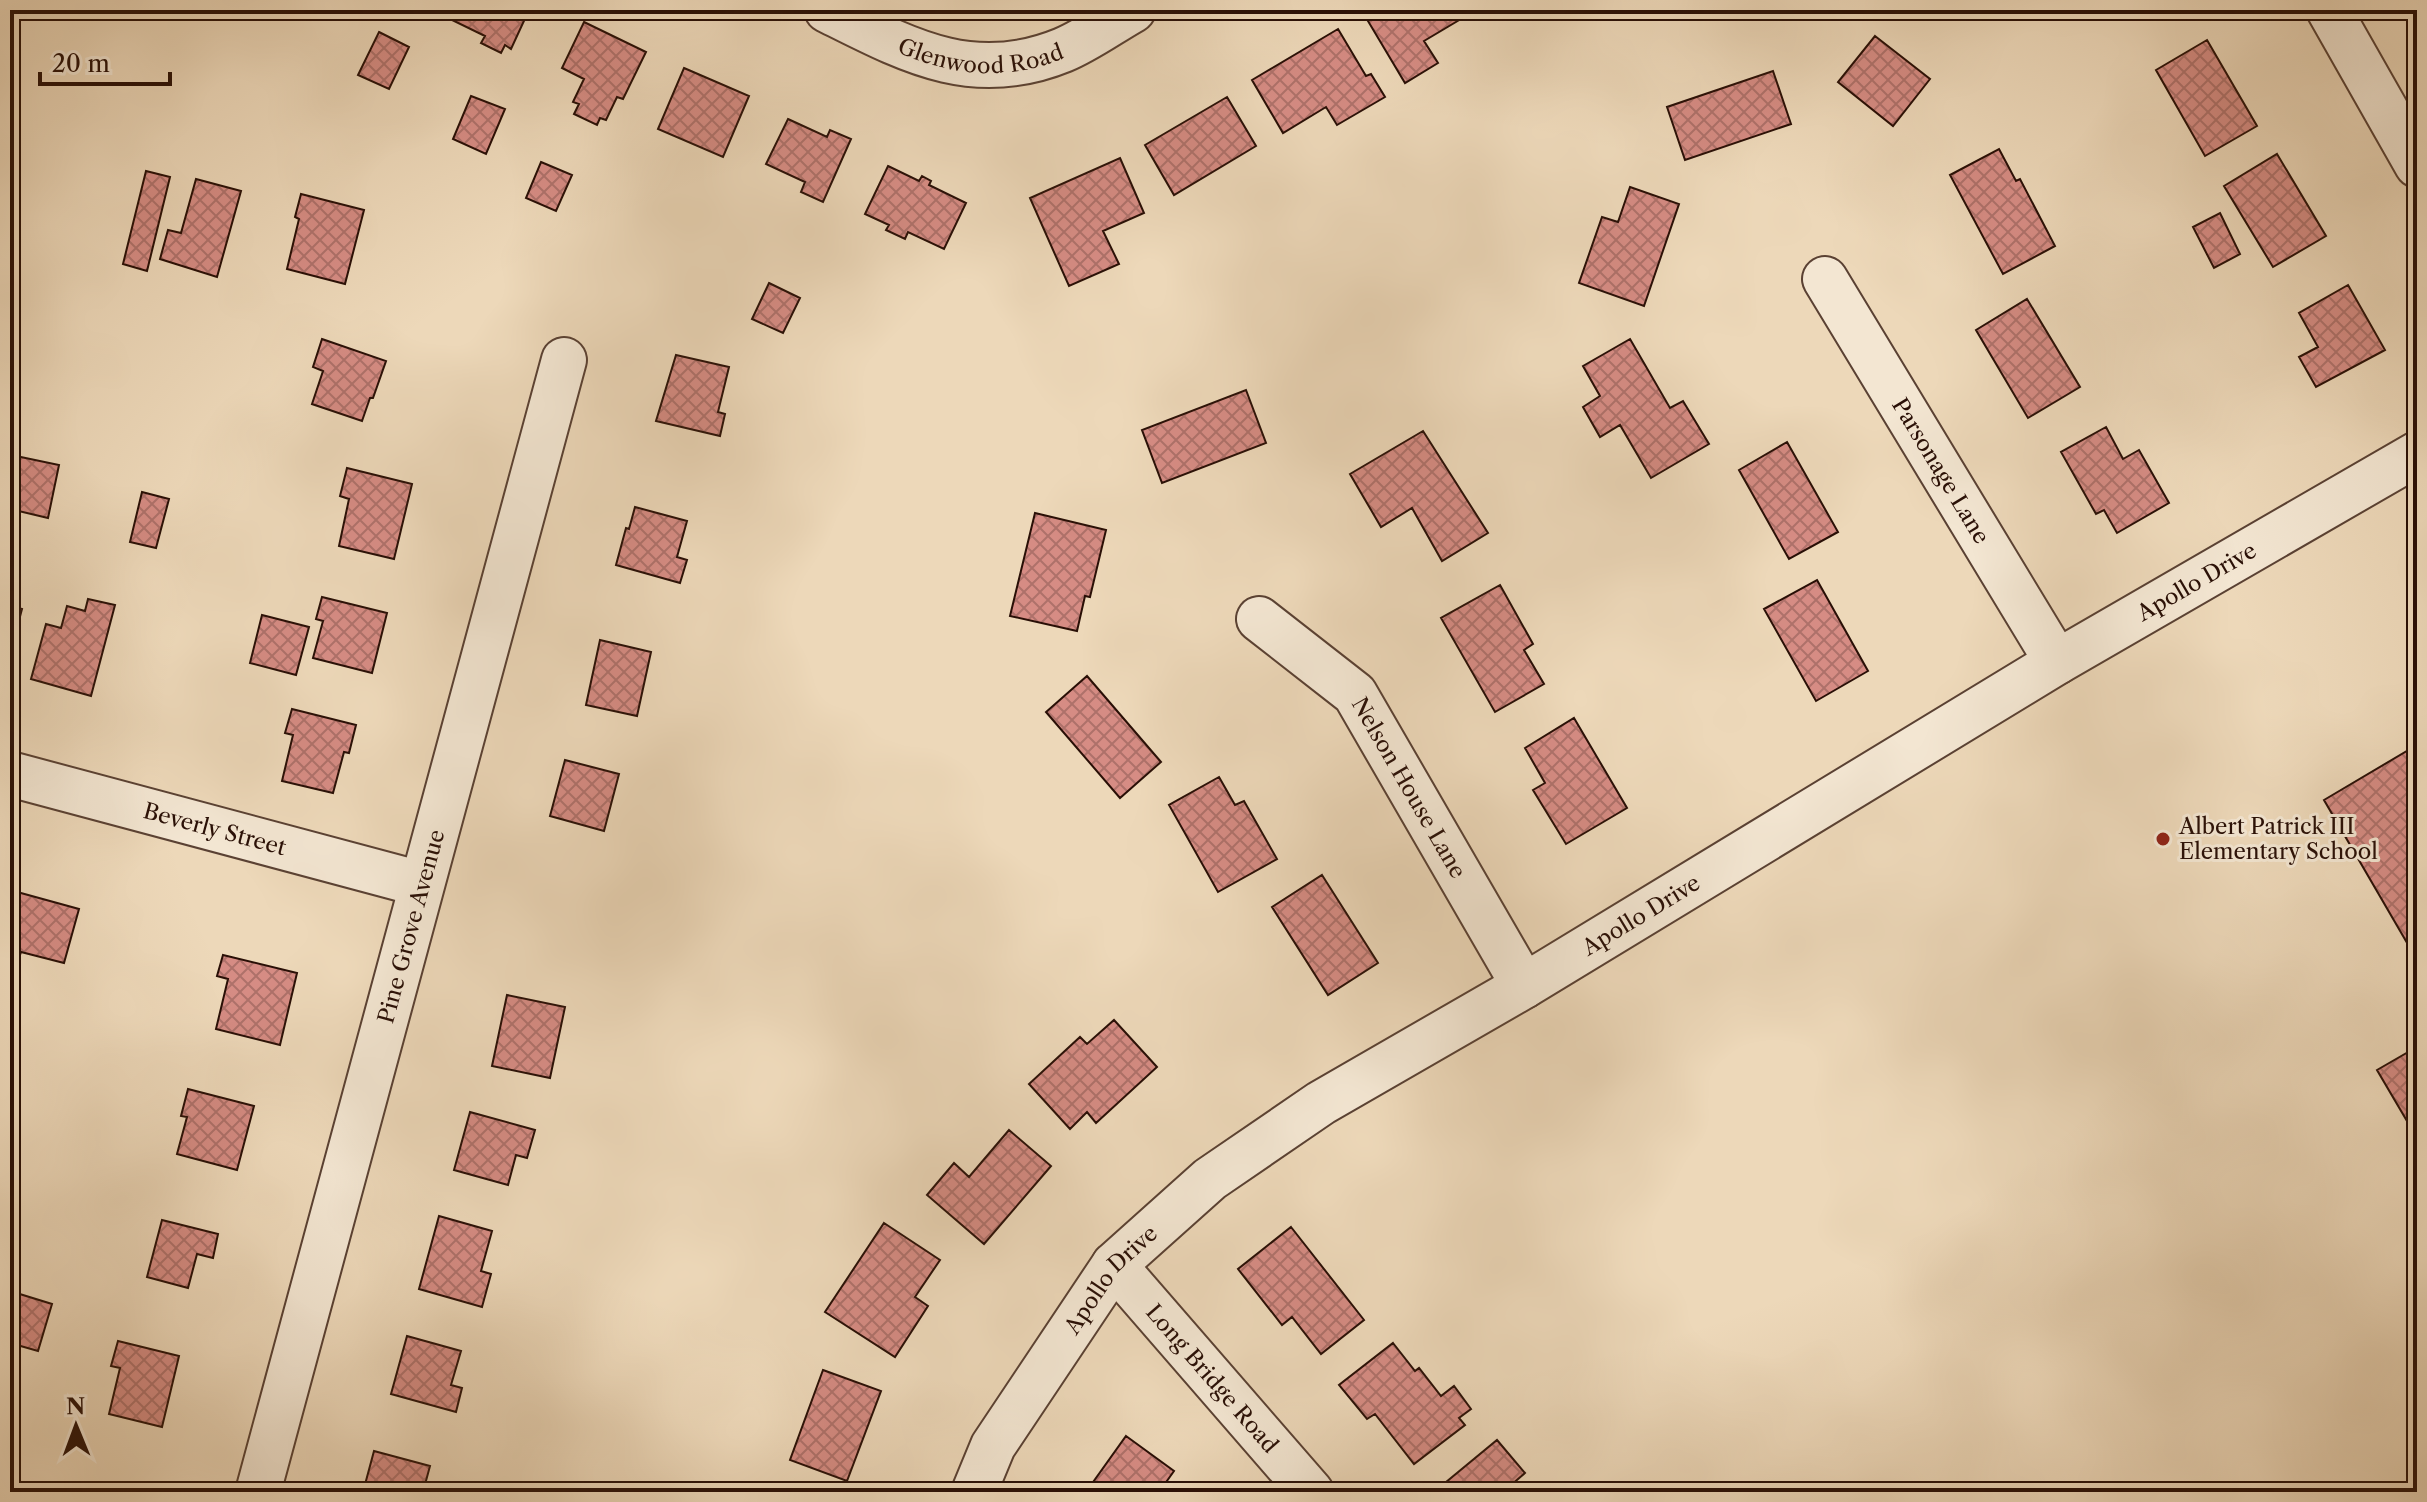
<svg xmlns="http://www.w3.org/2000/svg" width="2427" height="1502" viewBox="0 0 2427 1502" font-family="'Libre Caslon Text',serif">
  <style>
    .building { fill: url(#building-cross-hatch); stroke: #290f06; stroke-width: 2 }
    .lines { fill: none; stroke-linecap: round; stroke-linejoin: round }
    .street-casing { stroke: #5a4133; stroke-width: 48 }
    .street { stroke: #f3e6d2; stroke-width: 44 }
    .poi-dot { fill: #8f2418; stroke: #f3e6d2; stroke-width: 3 }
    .labels { text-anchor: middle; stroke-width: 6; stroke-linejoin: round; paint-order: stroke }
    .street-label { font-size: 22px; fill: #290f06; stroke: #f3e6d2 }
    .poi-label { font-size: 22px; fill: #290f06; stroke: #f3e6d2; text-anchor: start }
  </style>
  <defs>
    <pattern id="building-cross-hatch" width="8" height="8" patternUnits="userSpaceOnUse" patternTransform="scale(2)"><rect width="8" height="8" fill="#d68c84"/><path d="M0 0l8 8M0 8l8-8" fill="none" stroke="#ae716a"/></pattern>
  </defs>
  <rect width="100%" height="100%" fill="#edd8b9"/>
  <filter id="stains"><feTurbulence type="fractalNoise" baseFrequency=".0025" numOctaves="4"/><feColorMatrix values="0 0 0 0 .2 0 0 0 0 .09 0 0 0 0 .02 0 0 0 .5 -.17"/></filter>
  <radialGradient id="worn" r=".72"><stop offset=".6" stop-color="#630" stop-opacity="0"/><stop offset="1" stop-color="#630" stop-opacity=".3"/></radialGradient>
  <path class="building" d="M 454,10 L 529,10 L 511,49 L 505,45 L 501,53 L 481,43 L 485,36 L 450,19 Z
    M 1364,10 L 1476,10 L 1424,41 L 1438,63 L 1405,83 L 1362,11 Z
    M 584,22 L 646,52 L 623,99 L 617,97 L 606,120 L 600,118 L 597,125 L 574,114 L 579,104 L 573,102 L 584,79 L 562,68 Z
    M 1338,29 L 1366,76 L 1371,74 L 1385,97 L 1337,125 L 1326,107 L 1283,133 L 1252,80 Z
    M 379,32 L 409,47 L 389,89 L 358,75 Z
    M 1875,36 L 1930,79 L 1893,126 L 1838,82 Z
    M 2207,40 L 2257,126 L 2205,156 L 2156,70 Z
    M 684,68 L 749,96 L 723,157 L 658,129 Z
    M 1773,71 L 1791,124 L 1685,160 L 1667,107 Z
    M 471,96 L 505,109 L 486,154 L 453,139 Z
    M 1227,97 L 1256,146 L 1174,195 L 1145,145 Z
    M 788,119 L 827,137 L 830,130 L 851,139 L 823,202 L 801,192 L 805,182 L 766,164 Z
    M 1999,149 L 2016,181 L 2020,179 L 2055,246 L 2003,274 L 1950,175 Z
    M 2277,154 L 2326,236 L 2273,267 L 2224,186 Z
    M 1120,158 L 1144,213 L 1103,231 L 1119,264 L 1069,286 L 1030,198 Z
    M 541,162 L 572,175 L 556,211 L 526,198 Z
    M 888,166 L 919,181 L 922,176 L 931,181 L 929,185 L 966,203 L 944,249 L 908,232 L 905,239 L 886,230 L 889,225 L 865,214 Z
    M 146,171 L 170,177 L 147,271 L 123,264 Z
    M 196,179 L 241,191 L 217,277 L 160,259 L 168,230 L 181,233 Z
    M 1630,187 L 1679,204 L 1644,306 L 1579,283 L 1602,217 L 1618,222 Z
    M 301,194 L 364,210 L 345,284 L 287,269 L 299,219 L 295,217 Z
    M 2220,213 L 2240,254 L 2214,268 L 2193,227 Z
    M 769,283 L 800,298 L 783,333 L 752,319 Z
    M 2348,285 L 2385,350 L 2316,387 L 2299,357 L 2318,347 L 2299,313 Z
    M 2027,299 L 2080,387 L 2028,418 L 1976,330 Z
    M 322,339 L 386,361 L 373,398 L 370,398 L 362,421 L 312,404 L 323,371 L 313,367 Z
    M 1630,339 L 1670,408 L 1683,401 L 1709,444 L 1651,478 L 1620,425 L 1600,437 L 1583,407 L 1600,396 L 1583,366 Z
    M 676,355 L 729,367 L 718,412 L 725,414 L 720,436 L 656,421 Z
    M 1246,390 L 1266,443 L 1162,483 L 1142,430 Z
    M 2106,427 L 2123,459 L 2139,450 L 2169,503 L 2117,533 L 2104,510 L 2096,514 L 2061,452 Z
    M 1423,431 L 1488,533 L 1442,561 L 1412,508 L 1381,527 L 1350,474 Z
    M 1787,442 L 1838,532 L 1789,559 L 1739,470 Z
    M 16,456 L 59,465 L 48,518 L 10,509 L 10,484 Z
    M 347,468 L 412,484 L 394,559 L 339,546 L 349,499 L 340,496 Z
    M 142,492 L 169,499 L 156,548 L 130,542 Z
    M 635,507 L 687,521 L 677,557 L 687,560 L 680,583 L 616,565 L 626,528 L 629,529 Z
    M 1035,513 L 1106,530 L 1090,597 L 1085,596 L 1077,631 L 1010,616 Z
    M 1817,580 L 1868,671 L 1816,701 L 1764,609 Z
    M 1500,585 L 1533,644 L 1524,650 L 1544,684 L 1495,712 L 1441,618 Z
    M 322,597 L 387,613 L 372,673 L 313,658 L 323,621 L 316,619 Z
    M 88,599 L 115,605 L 91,696 L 31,679 L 46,624 L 61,628 L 67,606 L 85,611 Z
    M 10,606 L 22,609 L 10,655 Z
    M 262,615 L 309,627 L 296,675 L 250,663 Z
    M 600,640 L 651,652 L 637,716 L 586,705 Z
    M 1087,676 L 1161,762 L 1120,798 L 1046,712 Z
    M 292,709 L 356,725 L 349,753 L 344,752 L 333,793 L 282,781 L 293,735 L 285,733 Z
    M 1574,718 L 1627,808 L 1566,844 L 1533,790 L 1545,783 L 1525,748 Z
    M 2417,745 L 2417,960 L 2324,800 Z
    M 565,760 L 619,774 L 604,831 L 550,816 Z
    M 1219,777 L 1235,805 L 1244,801 L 1277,859 L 1218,892 L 1169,805 Z
    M 1322,875 L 1378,963 L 1328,995 L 1272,907 Z
    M 10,890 L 79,909 L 64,963 L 21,952 L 17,964 L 10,962 Z
    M 223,955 L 297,973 L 280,1045 L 216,1029 L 228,979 L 217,976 Z
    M 507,995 L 565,1007 L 550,1078 L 492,1066 Z
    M 1114,1020 L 1157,1067 L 1096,1123 L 1087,1112 L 1070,1129 L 1029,1084 L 1080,1037 L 1087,1044 Z
    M 2417,1047 L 2417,1138 L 2377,1070 Z
    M 188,1089 L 254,1106 L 237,1170 L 177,1154 L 187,1117 L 181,1116 Z
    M 470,1112 L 535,1130 L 527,1158 L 516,1155 L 508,1185 L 454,1170 Z
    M 1009,1130 L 1051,1166 L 984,1244 L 927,1195 L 954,1163 L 969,1177 Z
    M 439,1216 L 492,1231 L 481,1271 L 491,1274 L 482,1307 L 419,1289 Z
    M 162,1220 L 218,1234 L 213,1258 L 197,1254 L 188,1288 L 147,1277 Z
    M 884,1223 L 940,1260 L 915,1297 L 928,1306 L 895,1357 L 825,1312 Z
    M 1291,1227 L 1364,1320 L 1321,1354 L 1292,1317 L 1282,1325 L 1238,1269 Z
    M 10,1291 L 52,1304 L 38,1351 L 10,1343 Z
    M 407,1336 L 461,1351 L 451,1385 L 462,1388 L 456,1412 L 391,1394 Z
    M 118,1341 L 179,1356 L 162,1427 L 109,1414 L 120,1368 L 111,1366 Z
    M 1393,1343 L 1415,1371 L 1419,1368 L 1441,1396 L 1454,1386 L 1471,1409 L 1459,1418 L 1465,1425 L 1414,1464 L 1375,1414 L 1367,1419 L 1339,1385 Z
    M 823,1370 L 881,1391 L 847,1481 L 790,1460 Z
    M 1126,1436 L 1174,1471 L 1159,1492 L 1086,1492 Z
    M 1497,1440 L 1525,1473 L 1503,1492 L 1434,1492 Z
    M 374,1451 L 430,1466 L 423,1492 L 363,1492 Z"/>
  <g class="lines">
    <defs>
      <g id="street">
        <path id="s1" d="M 827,10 C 907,50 973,87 1063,50 C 1087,40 1110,23 1133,10"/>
        <path d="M 2329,10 L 2417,165"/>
        <path id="s2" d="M 1825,279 L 2057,662"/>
        <path id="s3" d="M 1259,619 L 1355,694 L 1524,986"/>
        <path id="s4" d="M 10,774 L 421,884"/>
        <path id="s5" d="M 1114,1265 L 1311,1492"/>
        <path id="s6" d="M 258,1492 L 564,360"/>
        <path id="s7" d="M 974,1492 L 993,1446 L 1114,1265 L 1210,1179 L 1321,1103 L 1524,986 L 2057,662 L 2417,454"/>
      </g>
    </defs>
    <use href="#street" class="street-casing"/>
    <use href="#street" class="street"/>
  </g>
  <circle class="poi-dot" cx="2163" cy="839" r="8"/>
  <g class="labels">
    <g class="street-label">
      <text dy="8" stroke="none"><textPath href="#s1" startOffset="164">Glenwood Road</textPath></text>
      <text dy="8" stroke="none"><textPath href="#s2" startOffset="224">Parsonage Lane</textPath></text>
      <text dy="8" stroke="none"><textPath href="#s7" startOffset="1550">Apollo Drive</textPath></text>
      <text dy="8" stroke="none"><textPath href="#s3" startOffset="230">Nelson House Lane</textPath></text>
      <text dy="8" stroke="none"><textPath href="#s4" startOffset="212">Beverly Street</textPath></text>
      <text dy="8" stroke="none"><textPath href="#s7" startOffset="902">Apollo Drive</textPath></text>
      <text dy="8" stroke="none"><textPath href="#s6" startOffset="586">Pine Grove Avenue</textPath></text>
      <text dy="8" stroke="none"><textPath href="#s7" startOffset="254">Apollo Drive</textPath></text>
      <text dy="8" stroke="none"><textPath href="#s5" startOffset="150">Long Bridge Road</textPath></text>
    </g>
    <g class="poi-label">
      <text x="2179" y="834">Albert Patrick III<tspan x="2179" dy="25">Elementary School</tspan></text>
    </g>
  </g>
  <rect width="2427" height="1502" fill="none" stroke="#edd8b9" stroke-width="40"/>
  <rect x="12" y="12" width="2403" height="1478" fill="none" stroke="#290f06" stroke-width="4"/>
  <rect x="20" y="20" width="2387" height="1462" fill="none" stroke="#290f06" stroke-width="2"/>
  <g transform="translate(76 1426) rotate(359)" stroke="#f3e6d2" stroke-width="6" paint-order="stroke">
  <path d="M0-6L14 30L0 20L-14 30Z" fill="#290f06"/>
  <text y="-12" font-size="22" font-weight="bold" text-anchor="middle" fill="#290f06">N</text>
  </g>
  <path d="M40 72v12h130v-12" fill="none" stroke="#290f06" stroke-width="4"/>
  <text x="52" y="72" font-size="24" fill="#290f06" stroke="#f3e6d2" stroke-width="6" paint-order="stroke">20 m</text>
  <rect width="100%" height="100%" filter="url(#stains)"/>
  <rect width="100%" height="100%" fill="url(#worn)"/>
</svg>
